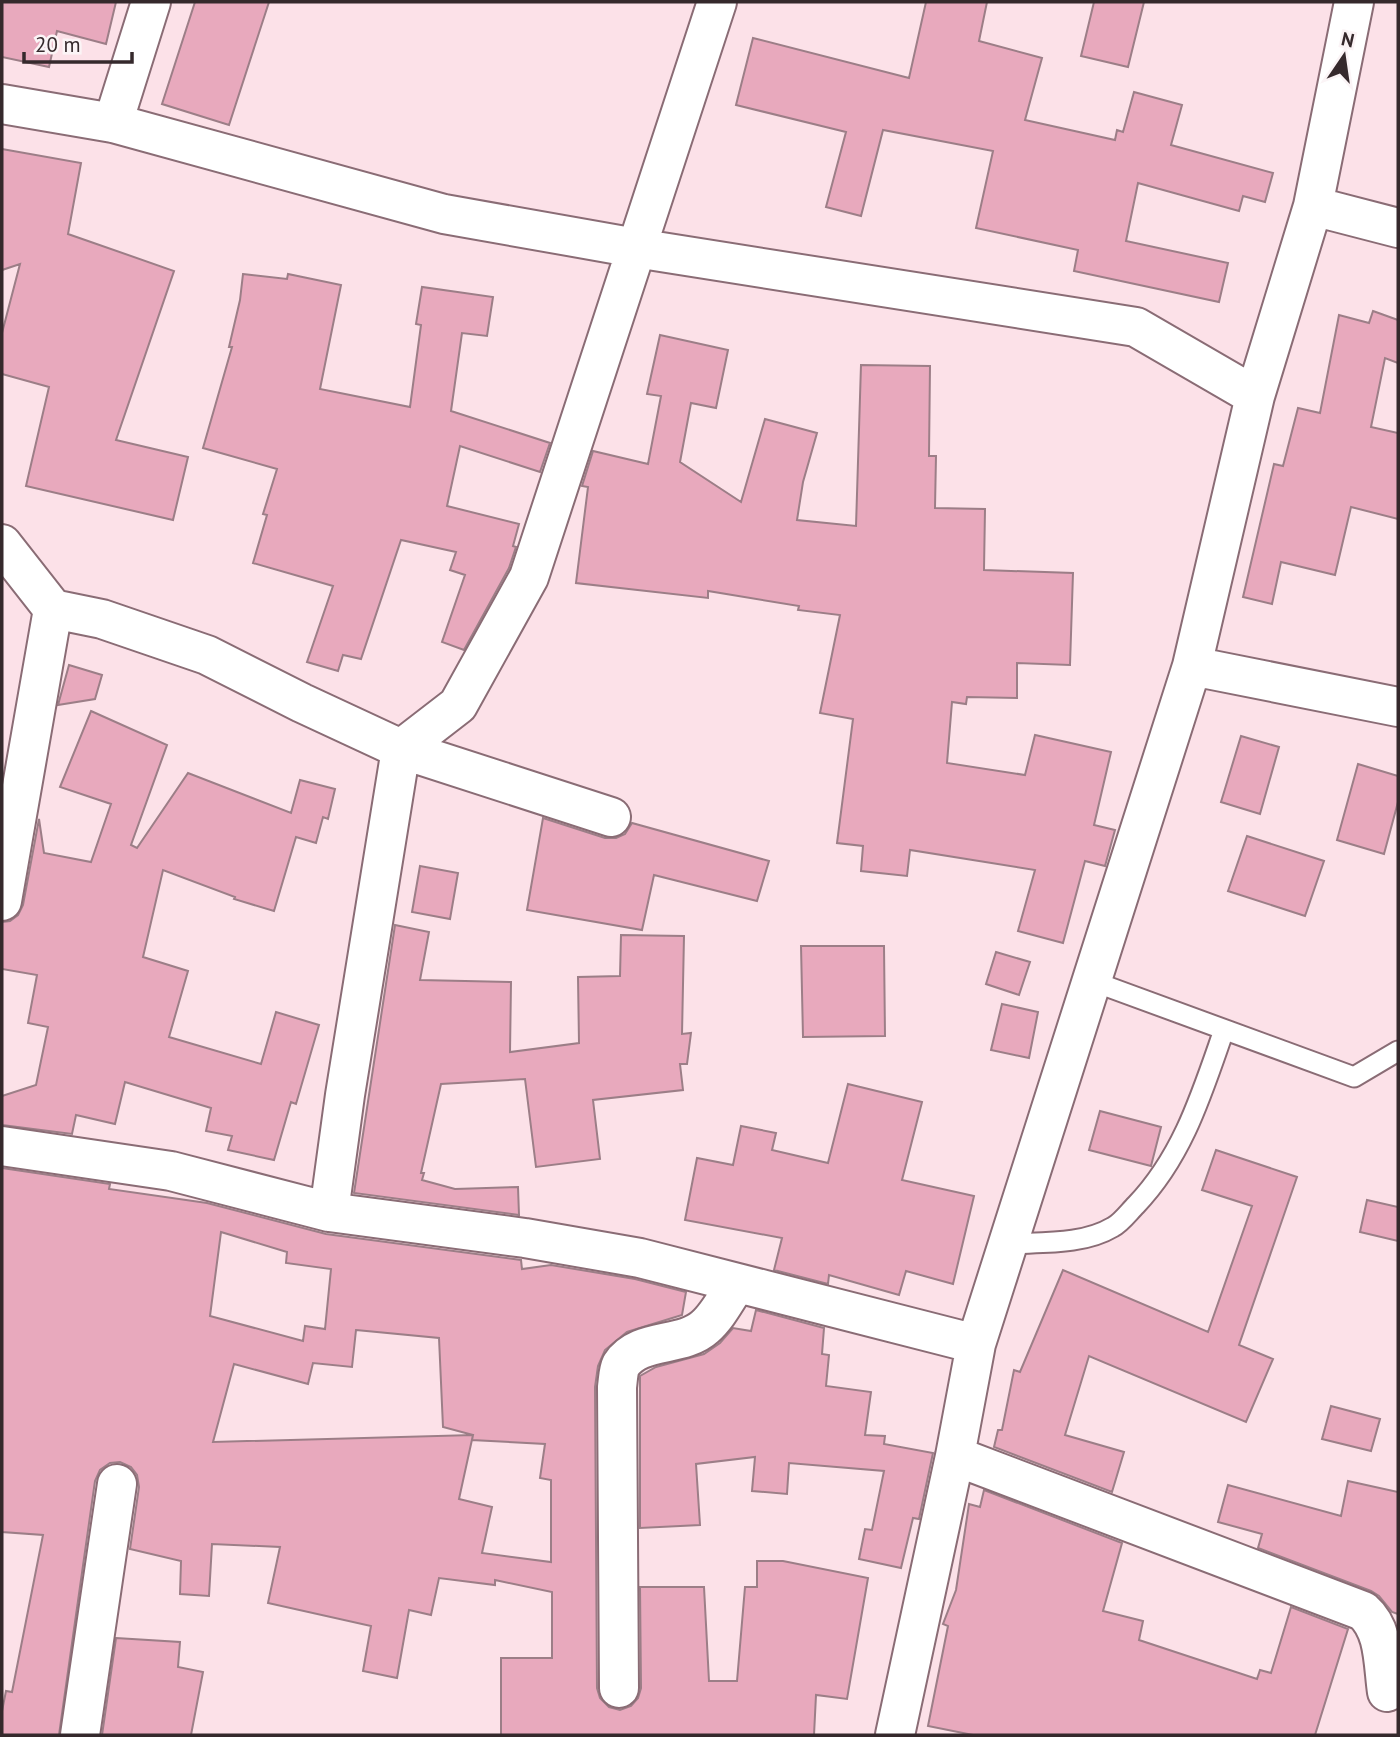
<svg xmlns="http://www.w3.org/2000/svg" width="1400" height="1737" viewBox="0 0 1400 1737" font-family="'PT Sans',sans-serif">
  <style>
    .building { fill: #e8a9bd; stroke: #9c7e87; stroke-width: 2; fill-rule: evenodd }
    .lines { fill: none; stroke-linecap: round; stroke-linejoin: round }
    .lane-casing { stroke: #8a6c75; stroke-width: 23 }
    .street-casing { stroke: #8a6c75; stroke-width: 42 }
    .lane { stroke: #fff; stroke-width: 19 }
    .street { stroke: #fff; stroke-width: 38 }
  </style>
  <rect width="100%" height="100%" fill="#fce1e8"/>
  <path class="building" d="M 2,2 L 116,2 L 106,44 L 57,31 L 49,67 L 2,57 Z
    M 195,2 L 269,2 L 229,125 L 162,104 Z
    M 926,2 L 987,2 L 979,41 L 1042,58 L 1025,120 L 1115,140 L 1117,130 L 1123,132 L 1134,92 L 1182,105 L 1171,145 L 1273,173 L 1265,202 L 1243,196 L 1239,211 L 1138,183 L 1126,241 L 1228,263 L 1219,302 L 1074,271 L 1078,250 L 976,228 L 993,151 L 883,130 L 861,216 L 826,207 L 846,132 L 736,105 L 753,38 L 909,78 Z
    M 1094,2 L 1144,2 L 1128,67 L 1081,56 Z
    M 2,149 L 81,163 L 68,234 L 174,271 L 116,440 L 188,457 L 173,520 L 26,486 L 49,387 L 2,374 L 2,333 L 20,264 L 2,270 Z
    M 243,274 L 287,279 L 288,274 L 341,285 L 320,389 L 410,407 L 421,325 L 416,324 L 422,287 L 493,297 L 487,336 L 462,333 L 451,411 L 550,443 L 540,472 L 460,446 L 447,506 L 519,524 L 513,546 L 516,547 L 509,568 L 464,650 L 442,642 L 465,575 L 450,570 L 456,552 L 401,540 L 361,659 L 343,655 L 338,671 L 307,662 L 333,586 L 253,563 L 267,515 L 263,514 L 277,469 L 203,448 L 232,347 L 229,347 L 240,300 Z
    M 1373,311 L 1398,320 L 1398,363 L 1385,358 L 1371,427 L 1398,433 L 1398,519 L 1351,507 L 1335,575 L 1281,562 L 1272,604 L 1243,597 L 1274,464 L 1283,466 L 1298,408 L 1320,413 L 1339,315 L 1369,323 Z
    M 660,335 L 728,350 L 716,408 L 691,403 L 680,462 L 741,502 L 765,419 L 817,433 L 803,482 L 797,520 L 856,526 L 861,365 L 930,366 L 929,456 L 936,456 L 935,508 L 985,509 L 984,570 L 1073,573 L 1070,665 L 1017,663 L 1017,698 L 967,697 L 966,704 L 952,702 L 947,763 L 1025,775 L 1035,735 L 1111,752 L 1094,825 L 1115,830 L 1105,866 L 1085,861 L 1063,943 L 1018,931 L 1035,870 L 910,850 L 907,876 L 861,871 L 863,846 L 837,843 L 853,719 L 820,713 L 840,615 L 798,610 L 799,606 L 708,591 L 708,598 L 576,583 L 588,487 L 582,486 L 593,451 L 648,464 L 661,396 L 647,394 Z
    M 69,665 L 102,675 L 95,699 L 58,705 Z
    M 91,711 L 167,745 L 131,845 L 137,848 L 188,773 L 291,813 L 300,780 L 335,789 L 328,819 L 323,817 L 316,843 L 296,837 L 274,911 L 234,899 L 235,897 L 163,870 L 143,957 L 188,971 L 169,1037 L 261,1064 L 276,1012 L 319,1025 L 296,1104 L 291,1102 L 274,1160 L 228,1150 L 232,1136 L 206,1131 L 211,1108 L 125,1082 L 115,1124 L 76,1115 L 72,1134 L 2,1125 L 2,1096 L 36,1085 L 48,1027 L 28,1023 L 37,975 L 2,969 L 2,922 L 10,921 L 18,915 L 23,905 L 39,819 L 44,853 L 91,862 L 111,804 L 60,787 Z
    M 1241,736 L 1279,747 L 1260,814 L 1221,802 Z
    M 1358,764 L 1398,776 L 1398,802 L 1384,854 L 1337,840 Z
    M 543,818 L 605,838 L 616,838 L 625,834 L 632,823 L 769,861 L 757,901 L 654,875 L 642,930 L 527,910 Z
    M 1247,836 L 1324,861 L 1305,916 L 1228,891 Z
    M 420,866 L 458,873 L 450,919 L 412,912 Z
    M 395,925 L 429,932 L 420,980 L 511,982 L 510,1052 L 579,1043 L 578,977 L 620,976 L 621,935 L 684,936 L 682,1034 L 691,1033 L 687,1064 L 680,1064 L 683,1090 L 593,1100 L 600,1159 L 536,1167 L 525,1079 L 441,1084 L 421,1173 L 424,1173 L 422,1180 L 455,1189 L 518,1187 L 519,1215 L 354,1193 Z
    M 801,946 L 884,946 L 885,1036 L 803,1037 Z
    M 996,952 L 1030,962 L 1019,995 L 986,984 Z
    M 1002,1004 L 1038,1012 L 1029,1058 L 991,1050 Z
    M 848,1084 L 922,1102 L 902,1180 L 974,1196 L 953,1284 L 906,1271 L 899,1295 L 829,1275 L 828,1284 L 774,1270 L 782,1238 L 685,1220 L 697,1158 L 733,1165 L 741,1126 L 776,1133 L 772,1150 L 828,1163 Z
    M 1100,1111 L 1161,1127 L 1151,1166 L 1089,1150 Z
    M 1216,1150 L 1297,1177 L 1239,1345 L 1273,1359 L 1246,1422 L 1089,1356 L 1065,1435 L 1124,1452 L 1112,1492 L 994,1447 L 998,1430 L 1002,1430 L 1014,1370 L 1020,1372 L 1063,1270 L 1208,1332 L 1252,1206 L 1202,1190 Z
    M 2,1168 L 110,1184 L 109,1189 L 207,1203 L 326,1234 L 521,1260 L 522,1269 L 551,1265 L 635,1279 L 686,1292 L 682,1315 L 627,1332 L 605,1350 L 598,1366 L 595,1387 L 597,1688 L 600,1698 L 609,1707 L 620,1710 L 631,1706 L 638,1698 L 641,1688 L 640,1587 L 704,1587 L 709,1681 L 737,1681 L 745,1587 L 757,1587 L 757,1561 L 783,1561 L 868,1578 L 847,1699 L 816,1695 L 814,1735 L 501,1735 L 501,1658 L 552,1658 L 552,1592 L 495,1580 L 495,1585 L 439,1578 L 431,1615 L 409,1610 L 397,1678 L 363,1671 L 371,1626 L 268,1603 L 280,1547 L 212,1544 L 209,1596 L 180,1594 L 181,1561 L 130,1549 L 139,1487 L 137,1475 L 131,1467 L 120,1462 L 110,1463 L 100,1470 L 95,1481 L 59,1735 L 2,1735 L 2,1711 L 6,1691 L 12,1692 L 43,1535 L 2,1532 ZM 221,1232 L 287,1252 L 286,1263 L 331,1269 L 325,1329 L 305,1326 L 303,1341 L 210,1316 ZM 356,1330 L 439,1338 L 443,1427 L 473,1435 L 472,1440 L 545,1444 L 540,1478 L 551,1480 L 551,1562 L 482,1553 L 492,1507 L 459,1499 L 473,1435 L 213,1442 L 234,1364 L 308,1384 L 313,1363 L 352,1367 Z
    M 1367,1200 L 1398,1207 L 1398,1241 L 1360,1232 Z
    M 756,1310 L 824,1328 L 822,1354 L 829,1355 L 826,1386 L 871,1392 L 865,1435 L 885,1436 L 884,1444 L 933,1453 L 919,1519 L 913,1518 L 901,1568 L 859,1559 L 865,1529 L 872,1530 L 884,1471 L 789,1463 L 787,1494 L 752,1491 L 755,1457 L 696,1464 L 700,1525 L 640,1528 L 640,1376 L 656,1367 L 704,1354 L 720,1343 L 733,1328 L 751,1331 Z
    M 1331,1406 L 1380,1419 L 1371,1451 L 1322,1439 Z
    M 1348,1481 L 1398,1492 L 1398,1614 L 1392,1612 L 1379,1596 L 1371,1591 L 1258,1548 L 1262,1534 L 1218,1522 L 1228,1485 L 1341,1516 Z
    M 984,1490 L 1122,1543 L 1103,1611 L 1143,1621 L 1139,1640 L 1257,1679 L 1260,1670 L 1271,1673 L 1291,1607 L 1348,1629 L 1315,1735 L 973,1735 L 928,1726 L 948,1626 L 943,1624 L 956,1590 L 969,1504 L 980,1507 Z
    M 116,1638 L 180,1642 L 178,1667 L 203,1672 L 191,1735 L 102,1735 Z"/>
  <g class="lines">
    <defs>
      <path id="lane" d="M 1092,981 L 1354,1077 L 1398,1051
        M 1008,1244 C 1042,1242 1083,1245 1113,1227 C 1121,1223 1129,1212 1136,1205 C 1183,1156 1202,1093 1224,1030"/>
      <path id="street" d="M 2,104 L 113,123 L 444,214 L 636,248 L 1136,327 L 1255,396
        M 113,123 L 151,2
        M 1313,206 L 1398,228
        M 2,544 L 53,609 L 102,619 L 207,655 L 302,703 L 401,749 L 611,817
        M 1192,666 L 1398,707
        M 2,901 L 53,609
        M 2,1146 L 171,1171 L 329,1212 L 525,1238 L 640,1258 L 976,1344
        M 329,1212 L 345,1095 L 401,749 L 458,705 L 529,577 L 717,2
        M 955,1456 L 1363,1611 C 1385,1630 1383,1665 1387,1692
        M 619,1688 L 617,1387 C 618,1380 618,1371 621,1365 C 639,1337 682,1348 705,1327 C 718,1316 727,1297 737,1283
        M 80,1735 L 117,1484
        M 895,1735 L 955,1456 L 976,1344 L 1192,666 L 1255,396 L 1313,206 L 1354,2"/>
    </defs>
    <use href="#lane" class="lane-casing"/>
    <use href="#street" class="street-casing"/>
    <use href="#lane" class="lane"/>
    <use href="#street" class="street"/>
  </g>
  <rect width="1400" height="1737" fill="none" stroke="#35292c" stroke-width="7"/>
  <g transform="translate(1344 56) rotate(13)" stroke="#fbf4f6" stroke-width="5" paint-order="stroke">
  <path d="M0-5L12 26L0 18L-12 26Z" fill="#35292c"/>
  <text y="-10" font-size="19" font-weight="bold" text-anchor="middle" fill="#35292c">N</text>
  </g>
  <path d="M24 52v10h108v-10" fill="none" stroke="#35292c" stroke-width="3.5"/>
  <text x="35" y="52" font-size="21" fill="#35292c" stroke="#fbf4f6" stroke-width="5" paint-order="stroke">20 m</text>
</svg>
